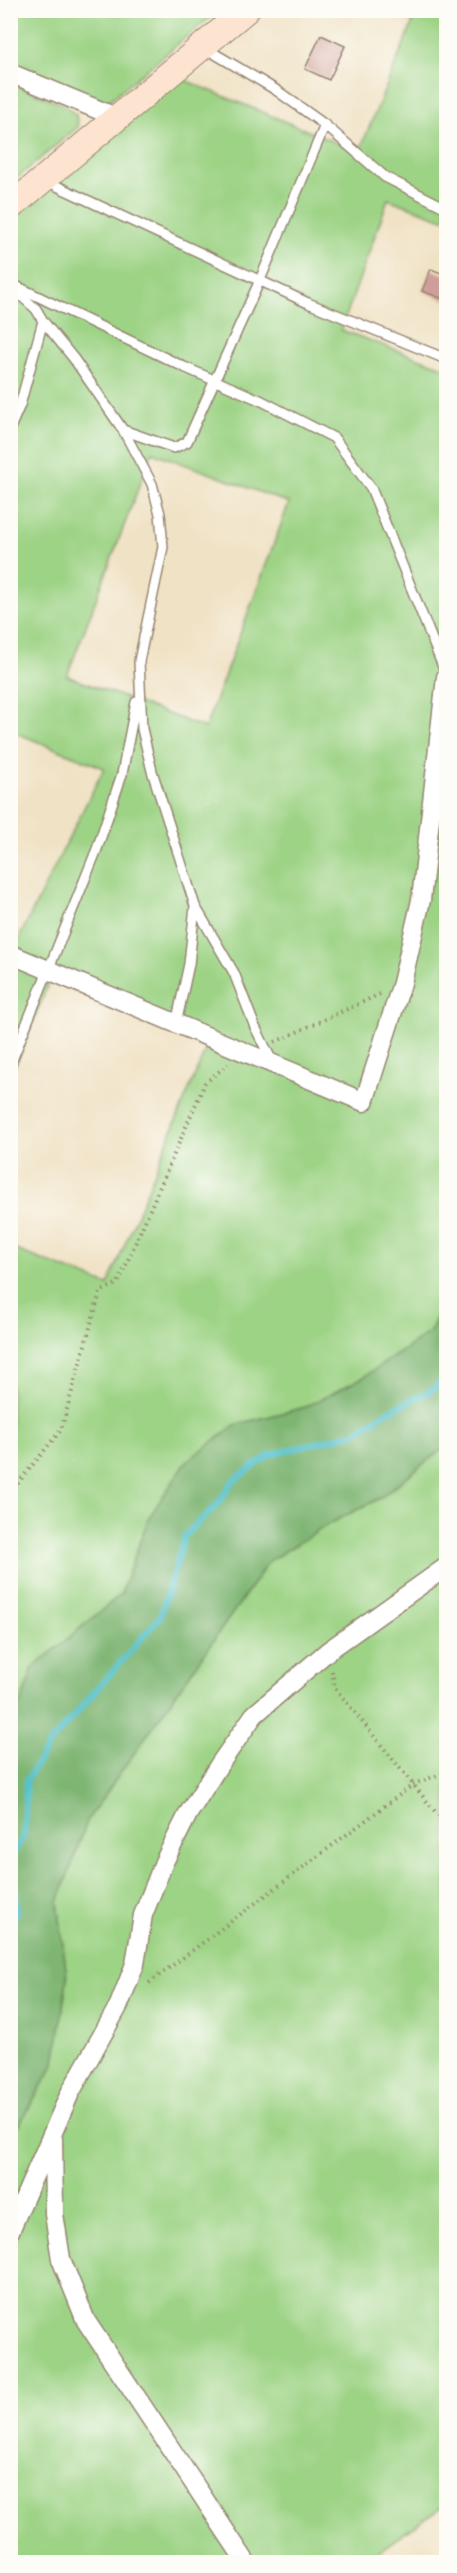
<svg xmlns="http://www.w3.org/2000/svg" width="457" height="2573" viewBox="0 0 457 2573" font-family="Delius,sans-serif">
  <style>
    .green { fill: #9dd385; stroke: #6c7e52; stroke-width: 1.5; fill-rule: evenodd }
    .forest { fill: #7eb572; stroke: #5c7048; stroke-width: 1.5 }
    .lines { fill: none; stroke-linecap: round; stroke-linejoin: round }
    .stream { stroke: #55c2cd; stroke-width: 6 }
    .building { fill: #d09e9a }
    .lane-casing { stroke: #968672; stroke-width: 12 }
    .street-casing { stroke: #968672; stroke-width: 21 }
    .secondary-casing { stroke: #968672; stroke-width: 28 }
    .path { stroke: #968672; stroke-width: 4; stroke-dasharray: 1.5 4.5; stroke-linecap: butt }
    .lane { stroke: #fff; stroke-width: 9 }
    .street { stroke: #fff; stroke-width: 18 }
    .secondary { stroke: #fde4d0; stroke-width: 26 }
  </style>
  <rect width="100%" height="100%" fill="#fdfcf7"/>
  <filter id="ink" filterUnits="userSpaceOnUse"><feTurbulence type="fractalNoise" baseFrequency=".0167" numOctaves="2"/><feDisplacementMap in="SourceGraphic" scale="12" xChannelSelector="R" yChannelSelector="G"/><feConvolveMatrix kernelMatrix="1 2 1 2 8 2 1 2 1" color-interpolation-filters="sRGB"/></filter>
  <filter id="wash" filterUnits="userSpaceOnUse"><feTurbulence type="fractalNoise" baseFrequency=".008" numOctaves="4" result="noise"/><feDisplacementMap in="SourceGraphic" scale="24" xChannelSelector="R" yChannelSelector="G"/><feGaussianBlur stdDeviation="1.35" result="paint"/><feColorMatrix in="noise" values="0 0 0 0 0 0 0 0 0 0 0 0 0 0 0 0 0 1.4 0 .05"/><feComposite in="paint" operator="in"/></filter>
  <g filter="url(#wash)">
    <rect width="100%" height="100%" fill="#f0e2c5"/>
    <path class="green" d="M 10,11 L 11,10 L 218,11 L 106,103 L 11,63 Z
      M 386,11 L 446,11 L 446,220 L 388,199 L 341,330 L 446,368 L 446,1298 L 430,1332 L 362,1378 L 306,1407 L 235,1425 L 149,1517 L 121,1594 L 33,1668 L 11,1733 L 11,1248 L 108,1285 L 207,1046 L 50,979 L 11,1077 L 11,945 L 15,946 L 104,768 L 11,731 L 11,216 L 180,78 L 359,152 L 413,22 ZM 152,452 L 289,503 L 205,728 L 67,676 Z
      M 11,83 L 64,105 L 76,115 L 78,127 L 11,183 Z
      M 446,1446 L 446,2504 L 363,2562 L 18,2562 L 11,2557 L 11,2138 L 55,2063 L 67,1979 L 58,1902 L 88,1819 L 269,1561 L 329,1524 L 380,1498 Z"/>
    <path class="forest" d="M 446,1298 L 446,1446 L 380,1498 L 329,1524 L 269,1561 L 88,1819 L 58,1902 L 67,1979 L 55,2063 L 11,2138 L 10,1733 L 33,1668 L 121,1594 L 149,1517 L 186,1462 L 235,1425 L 306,1407 L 362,1378 L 430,1332 Z"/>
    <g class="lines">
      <path class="stream" d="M 10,1922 L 17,1911 L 11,1858 L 24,1835 L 26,1781 L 50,1743 L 160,1617 L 185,1535 L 217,1505 L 233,1481 L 270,1455 L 354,1433 L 385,1413 L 434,1389 L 446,1376"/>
    </g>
    <g id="blocks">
      <path class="building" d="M 321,35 L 345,46 L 329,80 L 305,69 Z
        M 431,269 L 446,275 L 446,300 L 422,291 Z"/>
    </g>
  </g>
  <g filter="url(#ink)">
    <use href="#blocks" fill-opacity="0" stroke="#968672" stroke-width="1.5"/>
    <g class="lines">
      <defs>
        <path id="lane" d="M 205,48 L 276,90 L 325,125 L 385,177 L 446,208
          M 46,181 L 308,303 L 446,359
          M 10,283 L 184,367 L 262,401 L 334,438 L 371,488 L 446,674
          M 43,321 L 74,359 L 123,430 L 152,484 L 160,514 L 163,547 L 139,661 L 142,729 L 152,771 L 195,906 L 234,973 L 255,1027 L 272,1061
          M 10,428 L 20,405 L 43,321 L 36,309 L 11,287
          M 123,430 L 174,448 L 187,442 L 260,280 L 325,125
          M 176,1024 L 189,964 L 195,906
          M 10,1065 L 97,849 L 122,774 L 136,702"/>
        <path id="street" d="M 10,73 L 118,118
          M 10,954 L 364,1102 L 402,983 L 421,900 L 446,677
          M 53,2138 L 54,2214 L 61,2259 L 86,2321 L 246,2562
          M 10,2231 L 70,2093 L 119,2005 L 135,1964 L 143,1915 L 164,1862 L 188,1814 L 219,1765 L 254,1715 L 328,1651 L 446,1567"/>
        <path id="secondary" d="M 10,207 L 246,10"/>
      </defs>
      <use href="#lane" class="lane-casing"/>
      <use href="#street" class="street-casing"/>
      <use href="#secondary" class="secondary-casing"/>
      <path class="path" d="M 275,1042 L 380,994
        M 10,1493 L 61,1430 L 100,1292 L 118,1283 L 205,1083 L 228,1064
        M 332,1671 L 335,1688 L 446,1825
        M 149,1983 L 414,1784 L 446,1772"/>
      <use href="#lane" class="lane"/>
      <use href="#street" class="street"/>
      <use href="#secondary" class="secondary"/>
    </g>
  </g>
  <rect width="457" height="2573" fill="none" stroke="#fdfcf7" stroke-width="36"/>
</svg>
